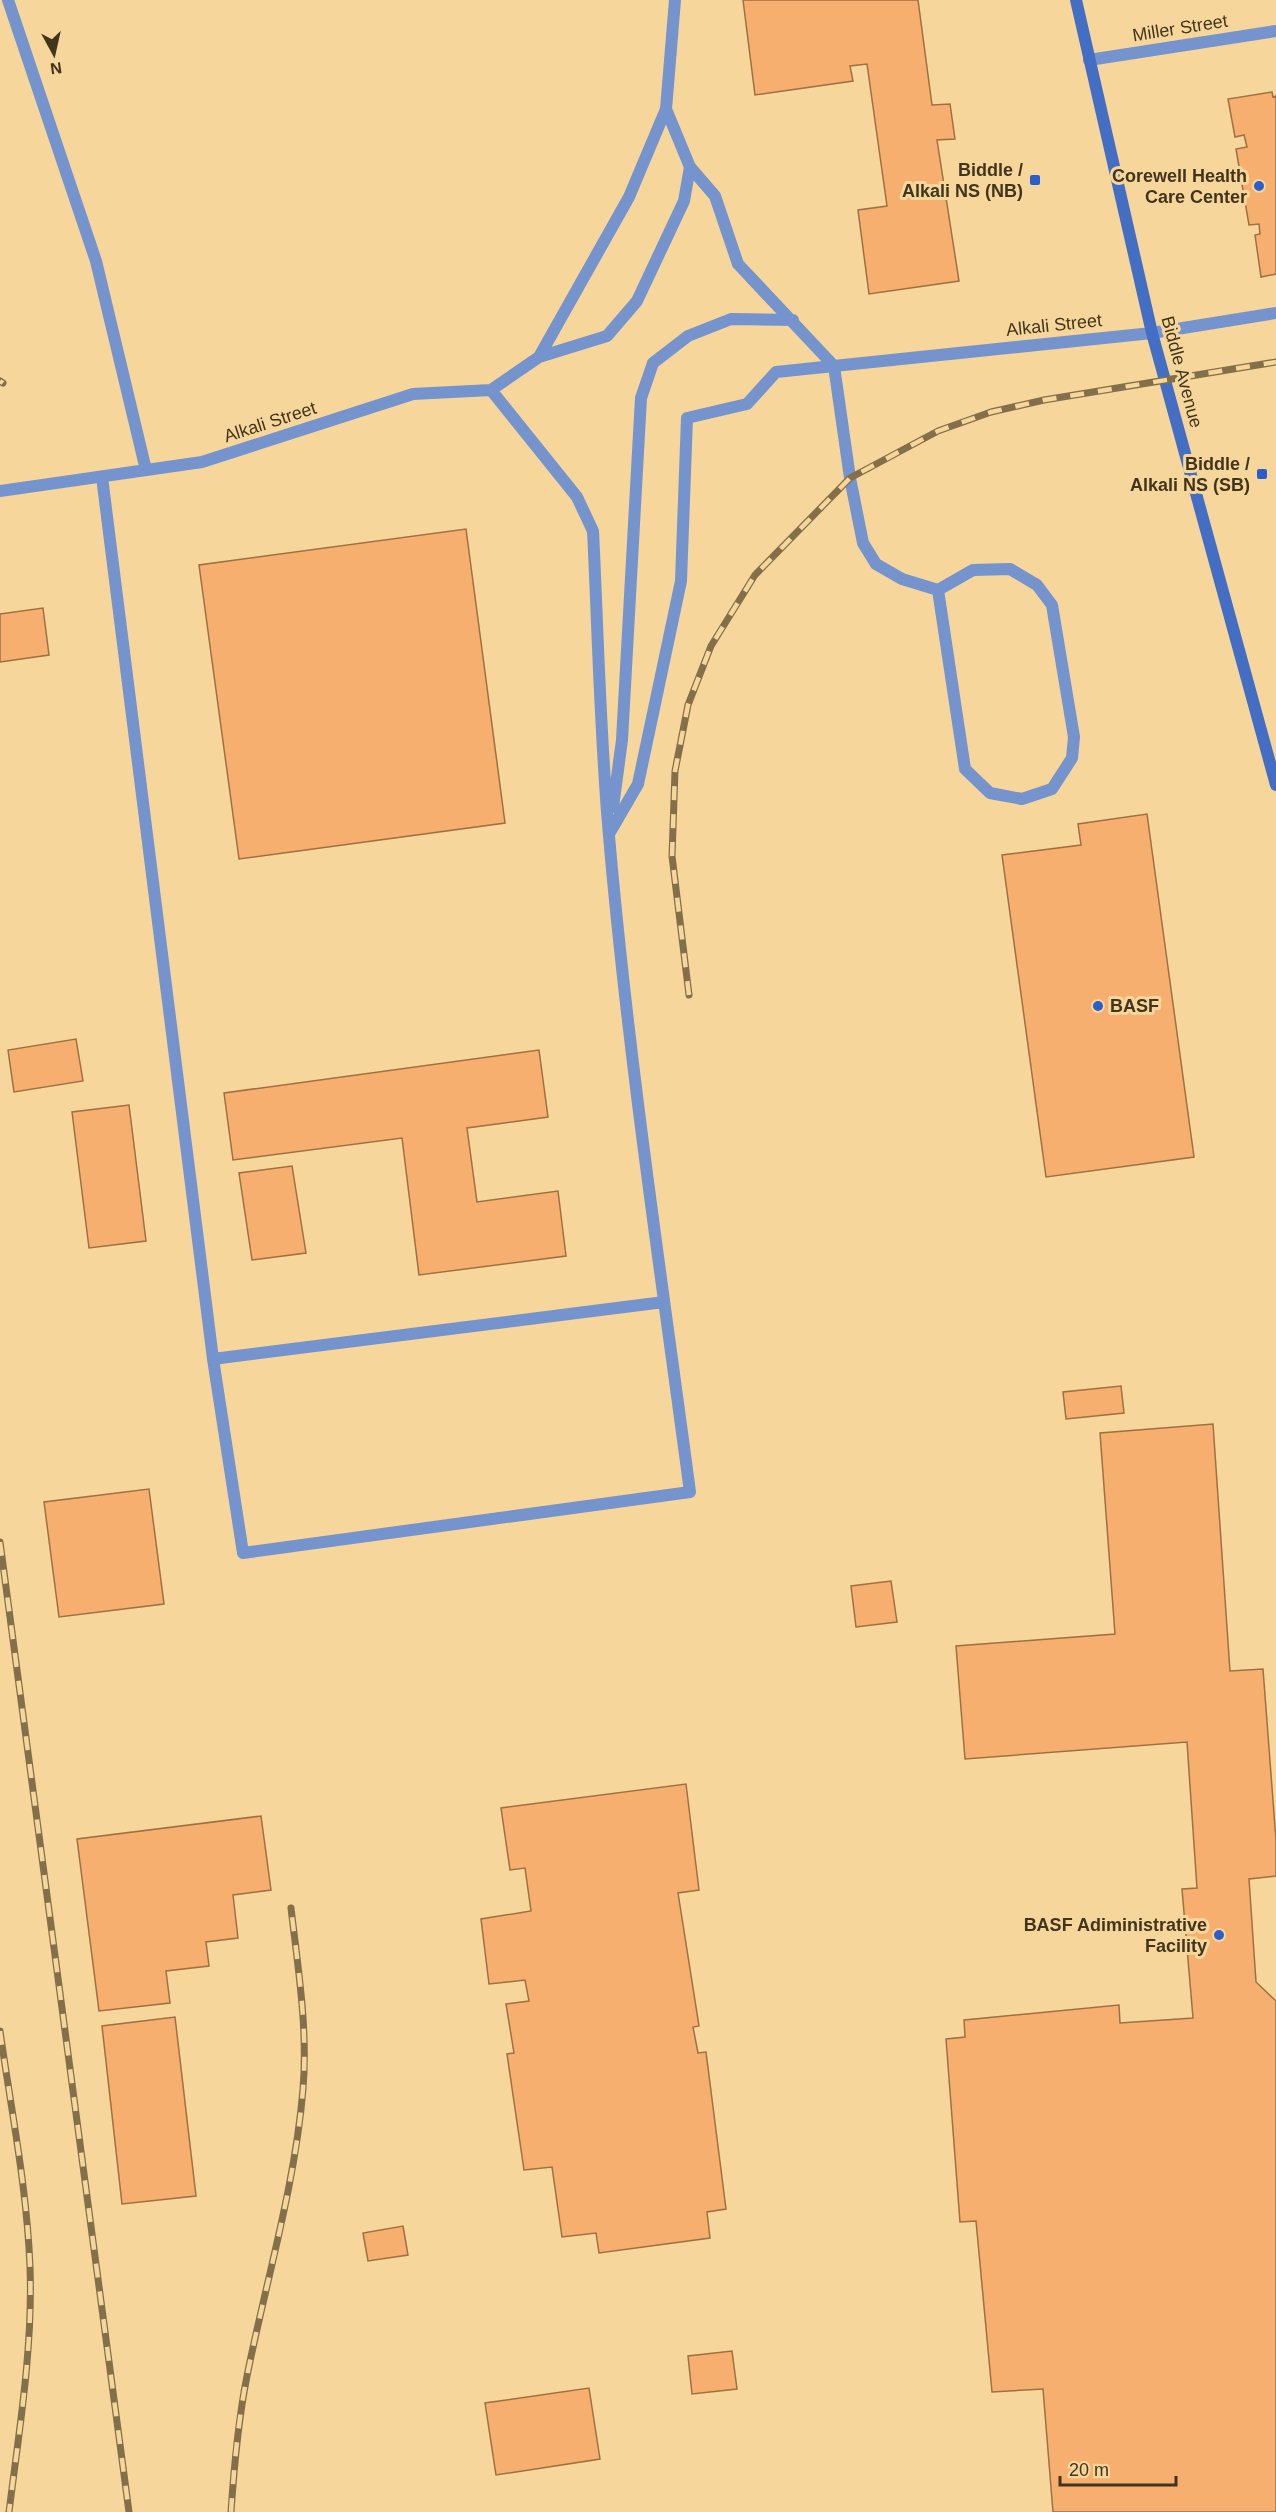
<svg xmlns="http://www.w3.org/2000/svg" width="1276" height="2512" viewBox="0 0 1276 2512" font-family="Arial,sans-serif">
  <style>
    .building { fill: #f6af6e; stroke: #9f7044; stroke-width: 1.5 }
    .lines { fill: none; stroke-linecap: round; stroke-linejoin: round }
    .lane { stroke: #7593cd; stroke-width: 12 }
    .street { stroke: #7593cd; stroke-width: 12 }
    .secondary { stroke: #446ec3; stroke-width: 12 }
    .rail-casing { stroke: #83704a; stroke-width: 7 }
    .rail { stroke: #f6d69a; stroke-width: 4.5; stroke-dasharray: 14; stroke-linecap: butt }
    .poi-dot { fill: #295ecc; stroke: #f6d69a; stroke-width: 2 }
    .labels { text-anchor: middle; stroke-width: 6; stroke-linejoin: round; paint-order: stroke }
    .street-label { font-size: 18px; fill: #42351d; stroke: #f6d69a }
    .poi-label { font-size: 18px; font-weight: bold; fill: #42351d; stroke: #f6d69a; text-anchor: end }
  </style>
  <rect width="100%" height="100%" fill="#f6d69a"/>
  <path class="building" d="M 743,0 L 918,0 L 932,105 L 950,104 L 955,139 L 937,140 L 959,281 L 869,294 L 858,210 L 887,206 L 867,64 L 850,66 L 853,81 L 755,95 Z
    M 1272,92 L 1273,97 L 1276,96 L 1276,274 L 1261,277 L 1255,235 L 1260,234 L 1259,224 L 1249,225 L 1236,149 L 1247,147 L 1244,135 L 1235,137 L 1228,99 Z
    M 466,529 L 505,823 L 239,859 L 199,565 Z
    M 43,608 L 49,655 L 0,662 L 0,614 Z
    M 1147,814 L 1194,1157 L 1046,1177 L 1002,855 L 1081,845 L 1078,824 Z
    M 76,1039 L 83,1081 L 14,1092 L 8,1050 Z
    M 539,1050 L 548,1117 L 467,1128 L 477,1202 L 558,1191 L 566,1256 L 419,1275 L 402,1138 L 233,1160 L 224,1093 Z
    M 129,1105 L 146,1241 L 89,1248 L 72,1112 Z
    M 292,1166 L 306,1253 L 252,1260 L 239,1173 Z
    M 1121,1386 L 1124,1413 L 1066,1419 L 1063,1392 Z
    M 1213,1424 L 1230,1671 L 1263,1669 L 1276,1840 L 1276,1876 L 1249,1879 L 1256,1982 L 1276,2001 L 1276,2512 L 1053,2512 L 1043,2389 L 992,2392 L 976,2221 L 960,2222 L 946,2039 L 965,2037 L 964,2020 L 1119,2005 L 1120,2023 L 1193,2018 L 1182,1889 L 1197,1888 L 1187,1742 L 965,1759 L 956,1646 L 1115,1634 L 1100,1433 Z
    M 149,1489 L 164,1604 L 59,1617 L 44,1502 Z
    M 891,1581 L 897,1622 L 856,1627 L 851,1586 Z
    M 686,1784 L 699,1890 L 678,1893 L 699,2026 L 693,2027 L 698,2053 L 706,2052 L 726,2209 L 707,2212 L 710,2238 L 599,2253 L 596,2233 L 562,2237 L 552,2167 L 524,2170 L 507,2054 L 514,2053 L 506,2004 L 529,2001 L 525,1980 L 489,1984 L 481,1919 L 531,1911 L 525,1868 L 510,1870 L 501,1808 Z
    M 261,1816 L 271,1890 L 233,1895 L 238,1938 L 206,1942 L 209,1966 L 166,1971 L 170,2003 L 99,2011 L 77,1839 Z
    M 175,2017 L 196,2196 L 122,2204 L 102,2026 Z
    M 403,2226 L 408,2255 L 368,2261 L 363,2233 Z
    M 732,2351 L 737,2389 L 692,2394 L 688,2356 Z
    M 589,2388 L 600,2459 L 496,2475 L 485,2403 Z"/>
  <g class="lines">
    <path class="lane" d="M 8,0 L 96,261 L 146,470
      M 666,109 L 690,167 L 715,196 L 738,264 L 834,366 L 850,478 L 863,543 L 876,564 L 902,579 L 938,590 L 965,769 L 990,793 L 1022,799 L 1052,789 L 1072,758 L 1074,737 L 1052,605 L 1037,585 L 1010,569 L 973,570 L 938,590
      M 539,357 L 629,197 L 666,109 L 675,0
      M 491,390 L 577,497 L 593,531 C 598,632 600,735 609,836 C 628,1055 661,1274 690,1492 L 243,1553 L 213,1359 L 664,1302
      M 102,477 L 213,1359
      M 0,491 L 202,462 L 413,394 L 491,390 L 539,357 L 607,336 L 637,301 L 684,201 L 690,167
      M 613,807 L 622,740 L 641,398 L 653,363 L 688,336 L 731,319 L 793,320
      M 609,834 L 638,784 L 681,581 L 687,418 L 747,404 L 776,372 L 1152,333"/>
    <path class="street" d="M 1089,60 L 1276,31
      M 1152,333 L 1276,313"/>
    <path class="secondary" d="M 1076,0 L 1152,333 L 1276,785"/>
    <defs>
      <path id="rail" d="M 0,381 L 3,383
        M 689,995 L 672,856 L 675,771 L 688,705 L 711,646 L 755,575 L 850,478 L 938,431 L 991,412 L 1044,400 L 1276,362
        M 0,1542 L 129,2512
        M 0,2031 C 11,2109 27,2188 30,2267 C 33,2349 19,2431 9,2512
        M 231,2512 C 234,2467 238,2421 247,2376 C 266,2281 295,2186 303,2089 C 308,2029 298,1968 291,1908"/>
    </defs>
    <use href="#rail" class="rail-casing"/>
    <use href="#rail" class="rail"/>
  </g>
  <g class="poi-dot">
    <rect x="1029" y="174" width="12" height="12" rx="3"/>
    <circle cx="1259" cy="186" r="6"/>
    <rect x="1256" y="468" width="12" height="12" rx="3"/>
    <circle cx="1098" cy="1006" r="6"/>
    <circle cx="1219" cy="1935" r="6"/>
  </g>
  <g class="labels">
    <g class="street-label">
      <text transform="translate(1180 28) rotate(-9)" y="6">Miller Street</text>
      <text transform="translate(1054 325) rotate(-6)" y="6">Alkali Street</text>
      <text transform="translate(1182 372) rotate(75)" y="6">Biddle Avenue</text>
      <text transform="translate(270 422) rotate(-18)" y="6">Alkali Street</text>
    </g>
    <g class="poi-label">
      <text x="1023" y="176">Biddle /<tspan x="1023" dy="21">Alkali NS (NB)</tspan></text>
      <text x="1247" y="182">Corewell Health<tspan x="1247" dy="21">Care Center</tspan></text>
      <text x="1250" y="470">Biddle /<tspan x="1250" dy="21">Alkali NS (SB)</tspan></text>
      <text x="1110" y="1012" text-anchor="start">BASF</text>
      <text x="1207" y="1931">BASF Adiministrative<tspan x="1207" dy="21">Facility</tspan></text>
    </g>
  </g>
  <g transform="translate(54 54) rotate(172)" stroke="#f6d69a" stroke-width="4.5" paint-order="stroke">
  <path d="M0-4.5L10 22L0 15L-10 22Z" fill="#42351d"/>
  <text y="-9" font-size="16" font-weight="bold" text-anchor="middle" fill="#42351d">N</text>
  </g>
  <path d="M1060 2476v9h116v-9" fill="none" stroke="#42351d" stroke-width="3"/>
  <text x="1069" y="2476" font-size="18" fill="#42351d" stroke="#f6d69a" stroke-width="4.5" paint-order="stroke">20 m</text>
</svg>
